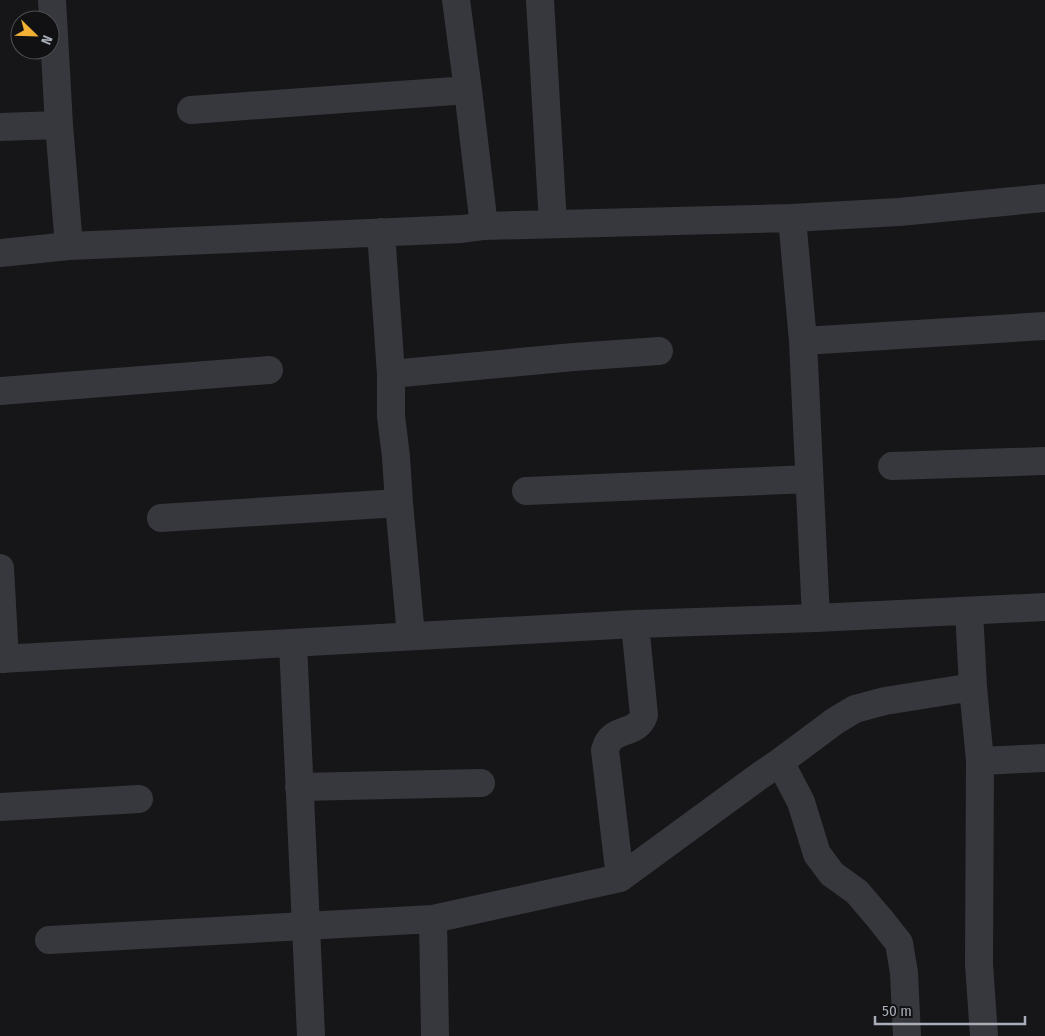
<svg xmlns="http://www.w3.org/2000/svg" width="1045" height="1036" viewBox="0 0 1045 1036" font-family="'Fira Sans Condensed',sans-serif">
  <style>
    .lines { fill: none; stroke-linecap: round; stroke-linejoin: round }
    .minor { stroke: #37383d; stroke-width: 28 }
  </style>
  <rect width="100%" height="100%" fill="#161618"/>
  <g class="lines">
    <path class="minor" d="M 52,0 L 59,125 L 69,246
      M 456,0 L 468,90 L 484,226
      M 540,0 L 553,224
      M 191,110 L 468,90
      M 0,127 L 59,125
      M 792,218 L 803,341 L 816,618
      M 381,232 L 391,374 L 391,416 L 396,457 L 399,503 L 411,636
      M 0,253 L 69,246 L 462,229 L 484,226 L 792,218 L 899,212 L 1045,198
      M 803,341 L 1045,326
      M 391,374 L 574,357 L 659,351
      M 0,391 L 269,370
      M 892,466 L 1045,461
      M 526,491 L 809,479
      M 161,518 L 399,503
      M 0,568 L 5,659
      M 969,611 L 973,687 L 980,761 L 979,964 L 984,1036
      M 293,643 L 311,1036
      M 0,659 L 635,624 L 816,618 L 1045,607
      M 980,761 L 1045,758
      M 780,762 L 835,721 L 855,709 L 885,701 L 973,687
      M 299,787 L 481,783
      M 0,807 L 139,799
      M 620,878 L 605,750 C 611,725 637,737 644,715 L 635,624
      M 433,919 L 620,878 L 758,777 L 780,762 L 801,802 L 817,854 L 832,874 L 857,892 L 880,919 L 899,943 L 904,973 L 907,1036
      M 49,940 L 433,919 L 435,1036"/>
  </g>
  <g transform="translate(35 35) rotate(113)"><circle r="24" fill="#111113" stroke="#4d4f55"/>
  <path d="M0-4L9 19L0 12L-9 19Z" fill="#f2b134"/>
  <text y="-8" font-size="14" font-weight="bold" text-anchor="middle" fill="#a8adb8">N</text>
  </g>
  <path d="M875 1016v8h150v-8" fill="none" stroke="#a8adb8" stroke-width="2.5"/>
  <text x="882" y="1016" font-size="15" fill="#a8adb8" stroke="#111113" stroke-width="4" paint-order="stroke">50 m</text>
</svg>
